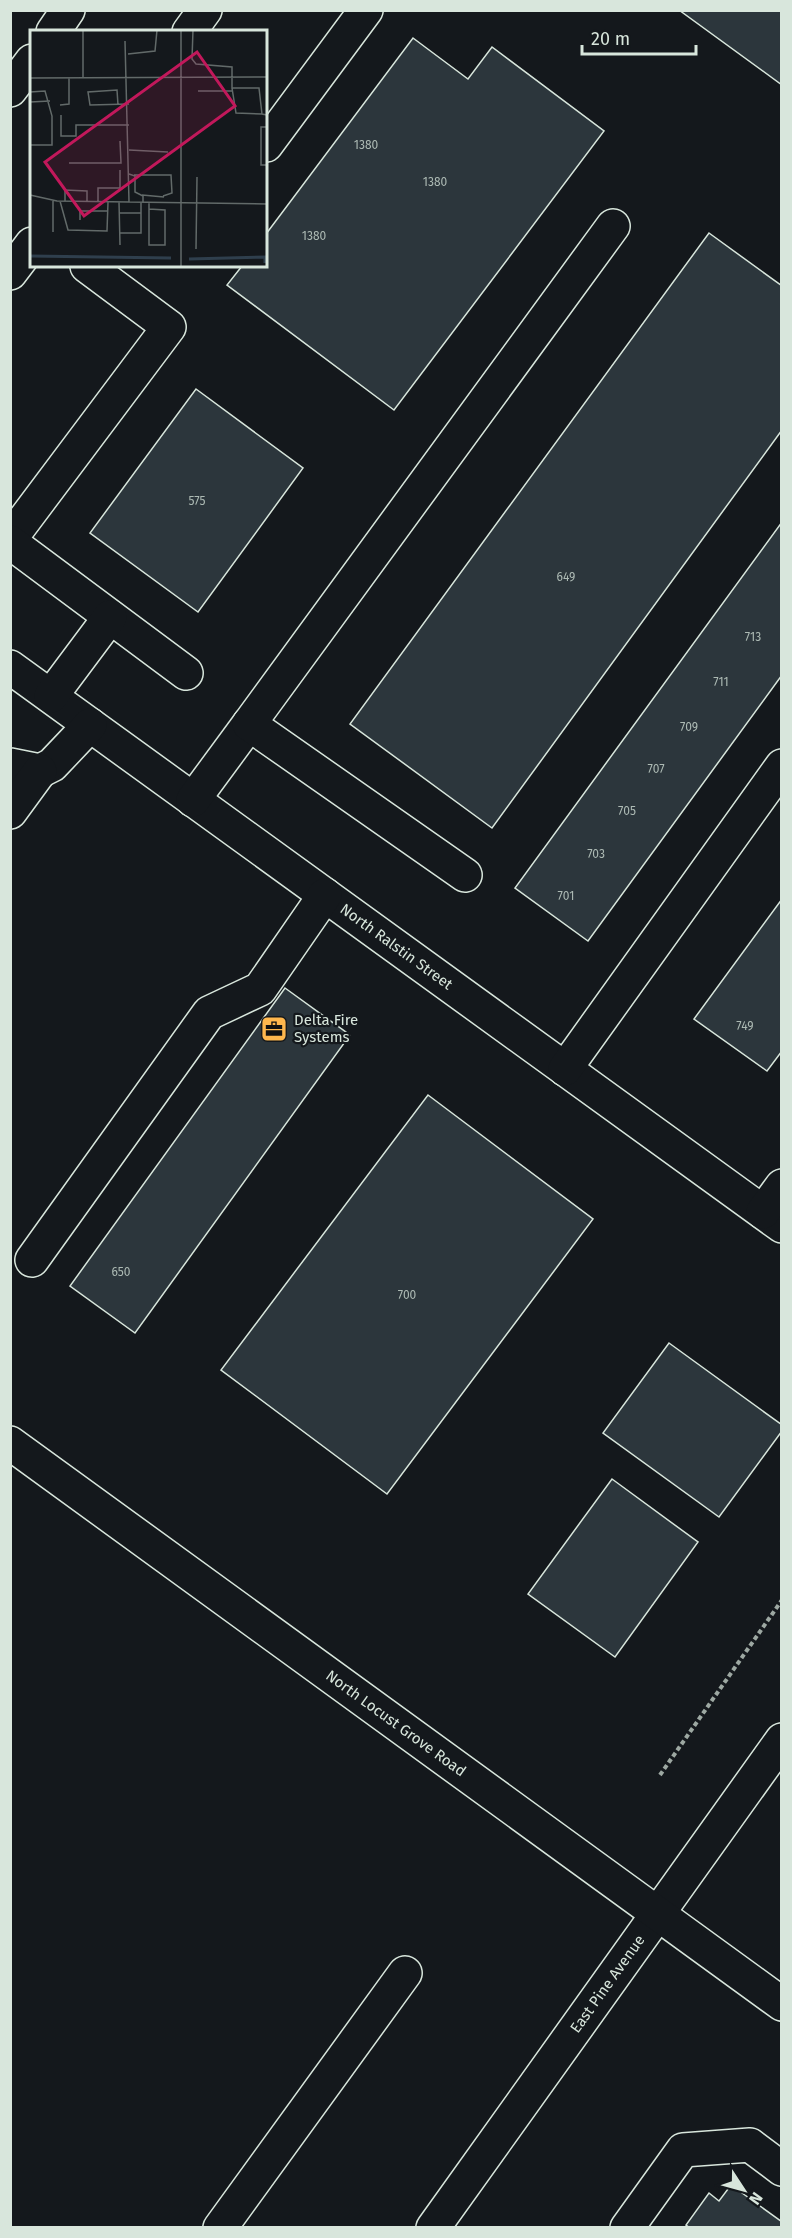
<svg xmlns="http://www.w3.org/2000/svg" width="792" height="2238" viewBox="0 0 792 2238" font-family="'Fira Sans',sans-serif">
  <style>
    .building { fill: #2c363c; stroke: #d8e6dc; stroke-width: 1.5 }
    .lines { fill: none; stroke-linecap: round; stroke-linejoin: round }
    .minor-casing { stroke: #d8e6dc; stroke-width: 36 }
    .major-casing { stroke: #d8e6dc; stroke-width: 36 }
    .path { stroke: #9da8a2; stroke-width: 4; stroke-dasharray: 4.5 3; stroke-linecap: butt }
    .minor { stroke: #14181c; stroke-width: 33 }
    .major { stroke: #14181c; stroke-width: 33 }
    .labels { text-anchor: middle; stroke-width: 4.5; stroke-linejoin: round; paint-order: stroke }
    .number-label { font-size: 12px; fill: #adbab4 }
    .street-label { font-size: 15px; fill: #d8e6dc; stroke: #14181c }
    .poi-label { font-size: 15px; fill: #d8e6dc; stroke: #14181c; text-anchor: start }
    .inset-river { fill: none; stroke: #2f3f4d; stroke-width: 3 }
    .inset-road { fill: none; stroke: #626a69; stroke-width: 1.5 }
    .view { fill: #c2185b; fill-opacity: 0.15; stroke: #c2185b; stroke-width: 3 }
    .inset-edge { fill: none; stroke: #d8e6dc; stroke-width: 3 }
  </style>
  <rect width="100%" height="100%" fill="#14181c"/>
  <path class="building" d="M 679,10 L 782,10 L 782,85 Z
    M 413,38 L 468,79 L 492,47 L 604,131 L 394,410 L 227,285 L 242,266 L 266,266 L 266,234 Z
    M 709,233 L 782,286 L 782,430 L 492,828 L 350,724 Z
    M 196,389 L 303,468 L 198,612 L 90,533 Z
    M 782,522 L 782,675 L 588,941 L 515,888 Z
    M 782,899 L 782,1051 L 767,1071 L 694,1019 Z
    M 285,988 L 350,1035 L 135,1333 L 70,1286 Z
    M 428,1095 L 593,1219 L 387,1494 L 221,1370 Z
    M 669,1343 L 782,1425 L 782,1431 L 719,1517 L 603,1433 Z
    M 612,1479 L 698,1542 L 615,1657 L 528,1594 Z
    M 731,2185 L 782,2222 L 782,2228 L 690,2228 L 686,2225 L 709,2193 L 719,2201 Z"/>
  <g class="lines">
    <defs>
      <g id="minor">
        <path d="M 53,32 L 68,10"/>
        <path d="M 189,32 L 205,10"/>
        <path d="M 10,90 L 32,61"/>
        <path d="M 266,145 L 366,10"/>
        <path d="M 10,273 L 32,244"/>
        <path d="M 10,539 L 169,327 L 87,266"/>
        <path d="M 10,542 L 186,673"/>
        <path id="s1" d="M 10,667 L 782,1226"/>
        <path d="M 51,696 L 110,617"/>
        <path d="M 10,765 L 40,771 L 52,765 L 90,725"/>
        <path d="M 193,800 L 249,724"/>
        <path d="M 10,812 L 40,771"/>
        <path d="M 465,875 L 249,724 L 613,226"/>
        <path d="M 565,1069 L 782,766"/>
        <path d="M 763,1212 L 782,1186"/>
        <path d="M 32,1260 L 209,1013 L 260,989 L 325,895"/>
        <path d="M 220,2228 L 405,1973"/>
        <path id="s2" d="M 433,2228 L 782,1740"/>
        <path d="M 627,2228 L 683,2150 L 750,2145 L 782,2169"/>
      </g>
      <g id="major">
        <path id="s3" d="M 10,1443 L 782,2004"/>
      </g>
    </defs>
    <use href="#minor" class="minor-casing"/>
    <use href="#major" class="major-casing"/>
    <path class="path" d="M 660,1775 L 782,1600"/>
    <use href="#minor" class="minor"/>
    <use href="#major" class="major"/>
  </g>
  <defs>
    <symbol id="office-square" viewBox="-11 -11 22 22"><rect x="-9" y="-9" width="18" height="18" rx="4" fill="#ffb74d" stroke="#14181c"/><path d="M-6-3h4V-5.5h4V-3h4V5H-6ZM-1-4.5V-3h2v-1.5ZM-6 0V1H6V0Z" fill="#111"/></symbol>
  </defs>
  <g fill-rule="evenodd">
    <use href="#office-square" x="259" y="1014" width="30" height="30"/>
  </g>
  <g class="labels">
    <g class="number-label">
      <text x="366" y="149">1380</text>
      <text x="435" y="186">1380</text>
      <text x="314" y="240">1380</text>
      <text x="197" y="505">575</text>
      <text x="566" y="581">649</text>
      <text x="753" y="641">713</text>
      <text x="721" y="686">711</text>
      <text x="689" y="731">709</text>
      <text x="656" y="773">707</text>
      <text x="627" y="815">705</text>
      <text x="596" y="858">703</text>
      <text x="566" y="900">701</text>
      <text x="745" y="1030">749</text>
      <text x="121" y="1276">650</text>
      <text x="407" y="1299">700</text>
    </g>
    <g class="street-label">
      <text dy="5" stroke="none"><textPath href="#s1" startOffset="477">North Ralstin Street</textPath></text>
      <text dy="5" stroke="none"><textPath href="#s3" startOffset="477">North Locust Grove Road</textPath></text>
      <text dy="5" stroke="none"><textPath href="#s2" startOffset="300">East Pine Avenue</textPath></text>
    </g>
    <g class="poi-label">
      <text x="294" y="1025">Delta Fire<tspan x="294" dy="17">Systems</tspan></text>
    </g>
  </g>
  <g transform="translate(30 30)">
    <rect width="237" height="237" fill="#14181c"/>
    <path class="inset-river" d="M 0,226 L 141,228M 159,229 L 235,227 L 235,233"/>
    <path class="inset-road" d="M 53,0 L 53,48M 163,0 L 162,29 L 166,34 L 202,37 L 202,58 L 229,58 L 232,84 L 237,85M 166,0 L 192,0M 95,11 L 99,172M 98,24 L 125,21 L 127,0M 0,48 L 237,47M 202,58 L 206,83 L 232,84M 168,61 L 203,61M 0,62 L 15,61 L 22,86 L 22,115 L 0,115M 0,72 L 20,71M 30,75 L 39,74 L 39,48M 88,75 L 87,60 L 58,62 L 60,75 L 99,74M 31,85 L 31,106 L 46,106 L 46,95 L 99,95M 237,97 L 231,97 L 231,135 L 237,135M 99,120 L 138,122M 39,133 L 91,133 L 90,111M 99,144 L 105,146 L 105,162 L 113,166 L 113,172M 104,145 L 141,145 L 142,163 L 133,166M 0,165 L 27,171 L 237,174M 112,165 L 134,167M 30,171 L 38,200 L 77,201 L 78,172M 35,171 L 35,160 L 57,161 L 57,171M 68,172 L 68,158 L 90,158 L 90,140M 89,172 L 90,215M 119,179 L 135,180 L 135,215 L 119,215 L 119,172M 89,183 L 111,183M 50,190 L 50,181 L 78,181M 23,202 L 23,171M 90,203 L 111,203 L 111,172M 166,219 L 167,147M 151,237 L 151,0"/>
    <path class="view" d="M 167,22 L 205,76 L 54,186 L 15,132 Z"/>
    <rect width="237" height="237" class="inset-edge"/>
  </g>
  <rect width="792" height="2238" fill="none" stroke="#d8e6dc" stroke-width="24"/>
  <g transform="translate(744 2190) rotate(126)" stroke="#14181c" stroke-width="4.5" paint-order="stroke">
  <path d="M0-4.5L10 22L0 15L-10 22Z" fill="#d8e6dc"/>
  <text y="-9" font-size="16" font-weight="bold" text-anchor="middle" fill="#d8e6dc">N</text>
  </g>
  <path d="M582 45v9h114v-9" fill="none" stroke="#d8e6dc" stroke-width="3"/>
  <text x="591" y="45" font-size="18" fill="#d8e6dc" stroke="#14181c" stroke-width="4.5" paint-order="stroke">20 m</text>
</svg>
